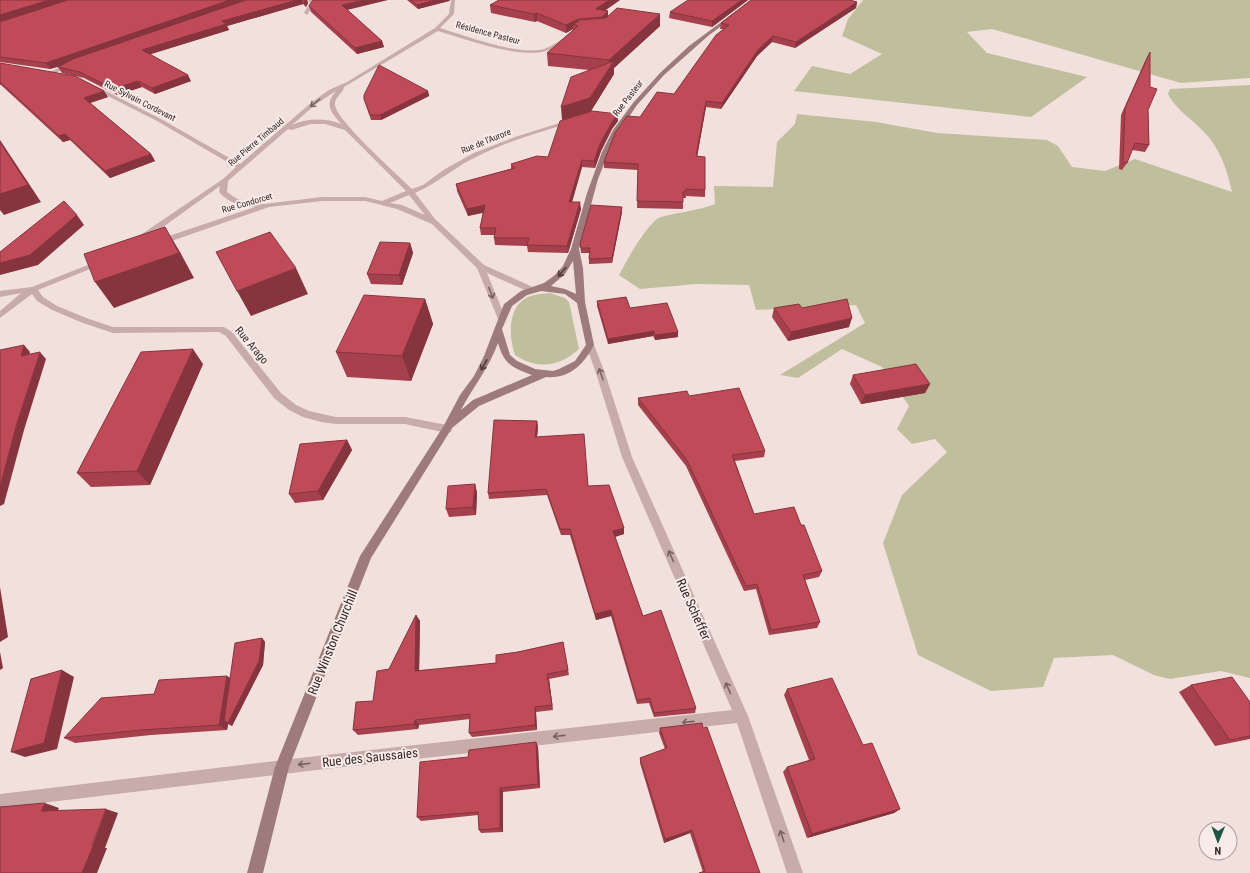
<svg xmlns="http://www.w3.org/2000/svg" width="1250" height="873" viewBox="0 0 1250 873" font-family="'Roboto Condensed',sans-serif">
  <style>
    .green { fill: #bfbf9d }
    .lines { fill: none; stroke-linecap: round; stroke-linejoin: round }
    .minor { fill: #c8aca9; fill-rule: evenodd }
    .secondary { fill: #9c7b7a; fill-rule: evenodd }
    .wall { fill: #a5404c }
    .shaded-wall { fill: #86343e }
    .building { fill: #c04b58; stroke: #86343e }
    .oneway { stroke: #786363 }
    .oneway2 { stroke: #503d3d }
    .labels { text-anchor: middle; stroke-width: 4; stroke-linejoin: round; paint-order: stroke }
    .far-street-label { font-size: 9px; fill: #362829; stroke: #f9ece8 }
    .street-label { font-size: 11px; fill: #362829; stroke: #f9ece8 }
    .near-street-label { font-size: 13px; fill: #362829; stroke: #f9ece8 }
  </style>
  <rect width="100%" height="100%" fill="#f1e0dc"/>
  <path class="green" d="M 863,0 L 1250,0 L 1250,78 L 1181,83 L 992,29 L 967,32 L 987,53 L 1087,77 L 1031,117 L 794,91 L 812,66 L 850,74 L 882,54 L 842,36 L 848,19 Z
    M 1250,85 L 1250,678 L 1221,671 L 1170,679 L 1154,675 L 1113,655 L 1054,658 L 1043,687 L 991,691 L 918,655 L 883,543 L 902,495 L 947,452 L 935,439 L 912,444 L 897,429 L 909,406 L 882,367 L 842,349 L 798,378 L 780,375 L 865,323 L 856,305 L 756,310 L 749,285 L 697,284 L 640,289 L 619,275 C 626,262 648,221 661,217 C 679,212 698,211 715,204 L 714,186 L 773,187 L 777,142 L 795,124 L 797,114 L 876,122 L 937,133 L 1047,140 L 1058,146 L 1072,167 L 1105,171 L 1135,159 L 1232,192 C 1227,170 1220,148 1204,132 C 1192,119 1176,110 1168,94 L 1170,89 Z
    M 550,293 L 565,298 L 569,302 L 579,349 C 559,367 538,370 515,355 C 509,338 507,309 526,298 C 533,294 542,294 550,293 Z"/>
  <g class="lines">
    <path class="minor" d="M 308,0 L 313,0 L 315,3 L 307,15 L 304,13 L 310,3 Z
      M 451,0 L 455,0 L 454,14 L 440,28 C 466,36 519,56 544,49 C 554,46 564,37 573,31 L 578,32 C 570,39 557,48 546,51 C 518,59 466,39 438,31 L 344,87 C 343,94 334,97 335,105 C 337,121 397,174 412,189 L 423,185 L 445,169 L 474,153 L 515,137 L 569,120 L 573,120 L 573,122 C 541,132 508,141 478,156 C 456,166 438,183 415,193 L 435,219 L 484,265 L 535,288 L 536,290 L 535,292 L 529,292 L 487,273 L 506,319 L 505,321 L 499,321 L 498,319 L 477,268 L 432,224 L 397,209 L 365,201 L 322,201 L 269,207 L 163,244 L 157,244 L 157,240 L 255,207 C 241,206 228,203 219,192 L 220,186 L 145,240 L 139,240 L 139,236 L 223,179 L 236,167 L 157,121 L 92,88 L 92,86 L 96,86 L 161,119 L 240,164 L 312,102 L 329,90 L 347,82 L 435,28 L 449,14 ZM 336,91 C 324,105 331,112 341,124 C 325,118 308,118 292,125 L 316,104 ZM 311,124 L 325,124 L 345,130 L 406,191 L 382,201 L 365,197 L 322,197 L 264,204 L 242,201 L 234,197 L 227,192 L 228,181 L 288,129 L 291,130 ZM 409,195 L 425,215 L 402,205 L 390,203 Z
      M 71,62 L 74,64 L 73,65 L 53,74 L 48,73 Z
      M 98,261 L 101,261 L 105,263 L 38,290 L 43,297 L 57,306 L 89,319 L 113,327 L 224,327 L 232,332 L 281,393 L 296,405 L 309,411 L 336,417 L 405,417 L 447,425 L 451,426 L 452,429 L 451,432 L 447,433 L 405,424 L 336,424 L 321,422 L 303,417 L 289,410 L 274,398 L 226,336 L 219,332 L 113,333 L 83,323 L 52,310 L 37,301 L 32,294 L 0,318 L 0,311 L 21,293 L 0,297 L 0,291 L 32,287 Z
      M 590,342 L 594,345 L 605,373 L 632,457 L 748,716 L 803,873 L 787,873 L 737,723 L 317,770 L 0,808 L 0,794 L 317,756 L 732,710 L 622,457 L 596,373 L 586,345 Z"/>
    <path class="secondary" d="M 751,0 L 756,0 L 708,36 L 664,75 L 637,105 L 614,139 L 598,179 L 579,249 L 583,268 L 585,302 L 594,345 C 584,364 570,379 546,377 L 479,406 L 452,428 L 371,558 L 289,767 L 263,873 L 247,873 L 275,767 L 360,556 L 443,427 L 460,395 L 474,376 L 484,356 L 504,304 L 521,291 L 544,283 L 555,275 L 563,266 L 571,249 L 587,193 L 602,152 L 613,130 L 633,103 L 660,73 L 689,46 ZM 573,261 L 576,294 L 565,289 L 551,286 L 565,274 ZM 541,291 L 565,294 L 577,303 L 586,345 L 575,361 L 559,369 L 553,371 L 535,369 L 517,361 L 510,355 L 502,329 L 512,306 L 527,295 ZM 498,343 C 504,364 512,368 532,375 L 473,400 L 461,410 C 473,387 489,368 498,343 Z"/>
  </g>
  <path class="wall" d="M 0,0 L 307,0 L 308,3 L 306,7 L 303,4 L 227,26 L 229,30 L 150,54 L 191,81 L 155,94 L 142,87 L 117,95 L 84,78 L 62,73 L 58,67 L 50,69 L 0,62 Z
    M 407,0 L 450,0 L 449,1 L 418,9 Z
    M 499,0 L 620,0 L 605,10 L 608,11 L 608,16 L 660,26 L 614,68 L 614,74 L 591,111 L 618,121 L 612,129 L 601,151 L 595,168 L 582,167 L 572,202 L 581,209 L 568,253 L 528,252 L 527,246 L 495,245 L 494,238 L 494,235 L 481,235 L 480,228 L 483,212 L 468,216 L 457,191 L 456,184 L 511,169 L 511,164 L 548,157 L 562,120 L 589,70 L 548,66 L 547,53 L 573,30 L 573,29 L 566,33 L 537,21 L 535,22 L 491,13 L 490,5 Z
    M 748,0 L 712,27 L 669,18 L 670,12 Z
    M 857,2 L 856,8 L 795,48 L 772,42 L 757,56 L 721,109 L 706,107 L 697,156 L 705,190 L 705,197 L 686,196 L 686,198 L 683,198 L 683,209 L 637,208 L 638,170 L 604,168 L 604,162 L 640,117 L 674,94 L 723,29 L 720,29 L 721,23 Z
    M 309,6 L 347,10 L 382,41 L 384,47 L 357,54 L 311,12 Z
    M 1150,52 L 1148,110 L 1149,145 L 1145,152 L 1132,150 L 1127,163 L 1122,170 L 1119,169 L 1121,115 L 1146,59 Z
    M 0,63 L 108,97 L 90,103 L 151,154 L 155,161 L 110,178 L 70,140 L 63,142 L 1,85 L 0,85 Z
    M 428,91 L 429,96 L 381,120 L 371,120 L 364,99 Z
    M 622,207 L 622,212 L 612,263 L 589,264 L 589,253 L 581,253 L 580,244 Z
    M 410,243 L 413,253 L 402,285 L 371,284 L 367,274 Z
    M 425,299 L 433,324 L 411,381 L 347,377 L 336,352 Z
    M 597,301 L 630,308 L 678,332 L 678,337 L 655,340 L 653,336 L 608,344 L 597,306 Z
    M 774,308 L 802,308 L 849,327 L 788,341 L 772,317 Z
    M 203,364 L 150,485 L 91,487 L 77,473 Z
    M 853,375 L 930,384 L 925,393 L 861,404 L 850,384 Z
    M 689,396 L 765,451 L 764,457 L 735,461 L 754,514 L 801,525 L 822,571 L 819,577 L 805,580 L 820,622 L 817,628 L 769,635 L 756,589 L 744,591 L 686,466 L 638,405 L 638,398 Z
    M 537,421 L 538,428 L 537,437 L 588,486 L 624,534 L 615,537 L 643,616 L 696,708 L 695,713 L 654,717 L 649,703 L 637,704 L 611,616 L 596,620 L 570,535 L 561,535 L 547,495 L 489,499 L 488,493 Z
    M 347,440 L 352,450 L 323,500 L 295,503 L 289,494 Z
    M 475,484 L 477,493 L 476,515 L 449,517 L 446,509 Z
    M 416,615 L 420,621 L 419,671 L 496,663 L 518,652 L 563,642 L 569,675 L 549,679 L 553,710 L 536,712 L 537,730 L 472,737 L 469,733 L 470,719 L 419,725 L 418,729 L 358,735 L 353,730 L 373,701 Z
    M 262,638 L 265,642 L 263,665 L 232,726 L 228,724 L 227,730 L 151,735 L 75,743 L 64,738 L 227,676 L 230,678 Z
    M 1191,685 L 1250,702 L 1250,739 L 1215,746 L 1179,692 Z
    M 787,689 L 863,745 L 900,809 L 894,813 L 807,838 L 783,772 L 787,767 L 809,760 L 784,695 Z
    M 660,728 L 760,873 L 703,872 L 690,833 L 664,843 L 640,763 L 640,758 L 665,749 L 659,733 Z
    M 536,742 L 538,747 L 540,788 L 503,792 L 503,832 L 481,833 L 479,830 L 478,815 L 421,821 L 417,817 L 468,757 Z"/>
  <path class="shaded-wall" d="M 49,0 L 71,0 L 0,21 L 0,15 Z
    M 230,0 L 247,0 L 50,69 L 46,63 Z
    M 297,0 L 302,0 L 303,4 L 227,26 L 229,30 L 145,56 L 142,50 L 222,21 Z
    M 305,0 L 307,0 L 308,3 L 306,7 L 304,2 Z
    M 364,0 L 388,0 L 343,11 L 342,5 Z
    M 436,0 L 450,0 L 449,1 L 418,9 L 417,5 Z
    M 609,0 L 620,0 L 596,17 L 596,9 Z
    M 742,0 L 748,0 L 712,27 L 712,21 Z
    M 857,2 L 856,8 L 795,48 L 796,42 Z
    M 608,11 L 608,19 L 602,25 L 602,17 Z
    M 537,13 L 537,21 L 535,22 L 534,14 Z
    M 660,14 L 660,26 L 614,68 L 614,74 L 591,111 L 562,120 L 561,107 L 609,69 L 609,60 Z
    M 578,19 L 578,26 L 573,24 L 573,29 L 566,33 L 566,25 Z
    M 773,36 L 772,42 L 757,56 L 721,109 L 722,103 L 758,50 Z
    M 382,41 L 384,47 L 357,54 L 355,48 Z
    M 188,75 L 191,81 L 155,94 L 152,88 Z
    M 138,81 L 142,87 L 117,95 L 113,89 Z
    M 104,91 L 108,97 L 87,104 L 84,98 Z
    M 428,91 L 429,96 L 381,120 L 380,115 Z
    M 706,101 L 706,107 L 696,163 L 696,156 Z
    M 618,114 L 618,121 L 612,129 L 601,151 L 595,168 L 594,161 L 600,144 L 612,122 Z
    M 65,134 L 70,140 L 63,142 L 59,136 Z
    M 0,140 L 41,202 L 4,215 L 0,210 Z
    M 151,154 L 155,161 L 110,178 L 105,171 Z
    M 582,160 L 582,167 L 570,209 L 569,202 Z
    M 580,202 L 581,209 L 568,253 L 567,246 Z
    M 485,205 L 487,212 L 468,216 L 467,209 Z
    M 622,207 L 622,212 L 612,263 L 612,258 Z
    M 77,215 L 84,225 L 38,265 L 0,275 L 0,263 Z
    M 165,227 L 180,252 L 194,278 L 114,308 L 95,282 Z
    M 410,243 L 413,253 L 402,285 L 399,275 Z
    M 296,268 L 308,294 L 251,316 L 237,291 Z
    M 425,299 L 433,324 L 411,381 L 402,356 Z
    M 852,318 L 849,327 L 788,341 L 791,332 Z
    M 654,331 L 653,336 L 608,344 L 608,339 Z
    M 678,332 L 678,337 L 655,340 L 655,335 Z
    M 24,345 L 30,352 L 27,362 L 21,356 Z
    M 193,349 L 203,364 L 150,485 L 137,471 Z
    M 40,352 L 46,359 L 24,430 L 4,504 L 0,506 L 0,486 L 17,423 Z
    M 930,384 L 925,393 L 861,404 L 865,395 Z
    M 537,421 L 538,428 L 536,444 L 535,437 Z
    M 347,440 L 352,450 L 323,500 L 318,491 Z
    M 475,484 L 477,493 L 476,515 L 473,507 Z
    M 624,528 L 624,534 L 614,537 L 613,531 Z
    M 0,587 L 8,637 L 0,642 Z
    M 611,610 L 611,616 L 596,620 L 595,614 Z
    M 416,615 L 420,621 L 419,677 L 415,671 Z
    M 262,638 L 265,642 L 263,665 L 232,726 L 228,723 L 224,721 L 228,724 L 227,730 L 219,725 L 227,676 L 234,681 Z
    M 0,652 L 3,668 L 0,670 Z
    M 62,670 L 74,677 L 57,749 L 25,757 L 11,752 Z
    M 547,674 L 549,679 L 553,710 L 552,705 Z
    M 535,707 L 536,712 L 537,730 L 535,725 Z
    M 415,720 L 419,725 L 418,729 L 414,724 Z
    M 536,742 L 538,747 L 540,788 L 538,784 Z
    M 500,788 L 503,792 L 503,832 L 500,828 Z
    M 45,803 L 59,808 L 55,816 L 41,811 Z
    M 106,809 L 118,813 L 105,848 L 107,848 L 97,873 L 82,873 Z
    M 900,809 L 894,813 L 807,838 L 812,834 Z
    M 692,830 L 690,833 L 664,843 L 665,839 Z"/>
  <path class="building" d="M 0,0 L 49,0 L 0,15 Z
    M 68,0 L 230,0 L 46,63 L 0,57 L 0,22 Z
    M 246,0 L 297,0 L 222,21 L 226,24 L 142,50 L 188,75 L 152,88 L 138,81 L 113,89 L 80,72 L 58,67 L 73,59 Z
    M 313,0 L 364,0 L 342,5 L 382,41 L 355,48 L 309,6 Z
    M 411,0 L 436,0 L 417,5 Z
    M 499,0 L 609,0 L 596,9 L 608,11 L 602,17 L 578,19 L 566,25 L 537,13 L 534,14 L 490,5 Z
    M 688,0 L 742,0 L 712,21 L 670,12 Z
    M 751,0 L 850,0 L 857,2 L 796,42 L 773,36 L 758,50 L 722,103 L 706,101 L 696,156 L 705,157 L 705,190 L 686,189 L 686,191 L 683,192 L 683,202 L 637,201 L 638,164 L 604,162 L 615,133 L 627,116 L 640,117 L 657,92 L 674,94 L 716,35 L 729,25 L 721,23 Z
    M 617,8 L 660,14 L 609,60 L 547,53 L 578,26 L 573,24 L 581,20 L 606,18 Z
    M 1150,52 L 1150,87 L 1157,89 L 1148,110 L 1149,145 L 1135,143 L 1127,163 L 1123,162 L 1125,108 Z
    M 614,61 L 590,98 L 561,107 L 571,77 Z
    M 0,63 L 75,76 L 104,91 L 84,98 L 151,154 L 105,171 L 65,134 L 59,136 L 0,82 Z
    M 379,65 L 428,91 L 380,115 L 370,115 L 364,99 L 364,95 Z
    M 592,111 L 618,114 L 612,122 L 600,144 L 594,161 L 582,160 L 569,202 L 580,202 L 567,246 L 527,245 L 529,238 L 494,238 L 496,228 L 480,228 L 485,205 L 467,209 L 456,184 L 515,168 L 511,164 L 537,156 L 548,157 L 560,121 Z
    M 0,142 L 28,185 L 0,194 Z
    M 64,201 L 77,215 L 30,255 L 0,263 L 0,252 Z
    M 591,205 L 622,207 L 612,258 L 589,259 L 590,248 L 581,248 L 580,244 Z
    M 165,227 L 179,253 L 95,282 L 84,254 Z
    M 270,232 L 296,268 L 237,291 L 216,252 Z
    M 380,242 L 410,243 L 399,275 L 367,274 Z
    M 364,295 L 425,299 L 402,356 L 336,352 Z
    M 626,297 L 630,308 L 667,303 L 678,332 L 655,335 L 654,331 L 608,339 L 597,301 Z
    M 847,299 L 852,318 L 791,332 L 774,308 L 799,304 L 802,308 Z
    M 24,345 L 21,356 L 40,352 L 17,423 L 0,486 L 0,350 Z
    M 193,349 L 137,471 L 77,473 L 141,352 Z
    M 916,364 L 930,384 L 865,395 L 853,375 Z
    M 739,388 L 765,451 L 732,455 L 754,514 L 794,507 L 801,525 L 804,525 L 822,571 L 803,575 L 820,622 L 771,630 L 757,584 L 746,586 L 687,460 L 638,398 L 687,391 L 689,396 Z
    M 494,420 L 537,421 L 535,437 L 584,434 L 588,486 L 609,485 L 624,528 L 613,531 L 643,616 L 661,610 L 696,708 L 654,713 L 650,698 L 637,700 L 611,610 L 595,614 L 570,529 L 560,529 L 546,489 L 488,493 Z
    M 347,440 L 318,491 L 289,494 L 300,444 Z
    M 475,484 L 473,507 L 446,509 L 448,486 Z
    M 416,615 L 415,671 L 496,663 L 496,655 L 518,652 L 563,642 L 568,670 L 547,674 L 552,705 L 535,707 L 535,725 L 469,733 L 470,714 L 415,720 L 414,724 L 353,730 L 356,702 L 373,701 L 377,671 L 389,669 Z
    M 262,638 L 259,661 L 228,723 L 224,721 L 235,643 Z
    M 62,670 L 44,743 L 11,752 L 31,679 Z
    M 227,676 L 219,725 L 141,730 L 64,738 L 101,698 L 154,694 L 159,680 Z
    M 1232,677 L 1250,702 L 1250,736 L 1230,740 L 1191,685 Z
    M 832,678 L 863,745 L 872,743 L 900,809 L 812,834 L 787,767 L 815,759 L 787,689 Z
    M 702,723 L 703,728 L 707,727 L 760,873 L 699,873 L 705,871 L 692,830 L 665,839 L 640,758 L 667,748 L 660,728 Z
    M 536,742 L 538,784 L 500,788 L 500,828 L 479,830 L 478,812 L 417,817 L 420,762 L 468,757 L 469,750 Z
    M 45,803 L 41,811 L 106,809 L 92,845 L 94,844 L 82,873 L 0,873 L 0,807 Z"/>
  <defs><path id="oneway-shaft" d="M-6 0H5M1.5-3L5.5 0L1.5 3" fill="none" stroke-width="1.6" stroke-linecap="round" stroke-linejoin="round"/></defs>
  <g class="oneway">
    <use href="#oneway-shaft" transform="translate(315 103) rotate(141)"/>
    <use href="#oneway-shaft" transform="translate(491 293) rotate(69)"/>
    <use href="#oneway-shaft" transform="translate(601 374) rotate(-109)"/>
    <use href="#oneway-shaft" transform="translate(671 556) rotate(-114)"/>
    <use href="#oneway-shaft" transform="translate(728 688) rotate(-114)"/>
    <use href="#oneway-shaft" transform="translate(688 722) rotate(174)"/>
    <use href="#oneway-shaft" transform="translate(559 736) rotate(174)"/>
    <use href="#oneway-shaft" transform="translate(304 764) rotate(173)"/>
    <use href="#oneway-shaft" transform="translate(782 836) rotate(-109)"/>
  </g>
  <g class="oneway2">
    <use href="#oneway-shaft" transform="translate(562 272) rotate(131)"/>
    <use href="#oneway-shaft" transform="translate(484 365) rotate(119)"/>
  </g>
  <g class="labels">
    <g class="far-street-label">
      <text transform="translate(488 33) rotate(15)" y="3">Résidence Pasteur</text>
      <text transform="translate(628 98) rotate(-52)" y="3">Rue Pasteur</text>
      <text transform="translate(140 101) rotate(27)" y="3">Rue Sylvain Cordevant</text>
      <text transform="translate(486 141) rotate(-22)" y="3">Rue de l'Aurore</text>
      <text transform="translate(256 142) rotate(-40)" y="3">Rue Pierre Timbaud</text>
      <text transform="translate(247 203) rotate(-16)" y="3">Rue Condorcet</text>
    </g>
    <g class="street-label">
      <text transform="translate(252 345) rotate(50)" y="4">Rue Arago</text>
    </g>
    <g class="near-street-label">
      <text transform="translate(694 609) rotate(66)" y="5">Rue Scheffer</text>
      <text transform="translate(332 642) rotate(-68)" y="5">Rue Winston Churchill</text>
      <text transform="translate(370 757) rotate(-6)" y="5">Rue des Saussaies</text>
    </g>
  </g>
  <g transform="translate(1218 841) rotate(181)"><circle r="19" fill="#f9ece8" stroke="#ab9e9c"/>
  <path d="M0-3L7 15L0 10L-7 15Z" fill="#205546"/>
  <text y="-6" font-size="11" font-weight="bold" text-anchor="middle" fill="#362829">N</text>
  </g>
</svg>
